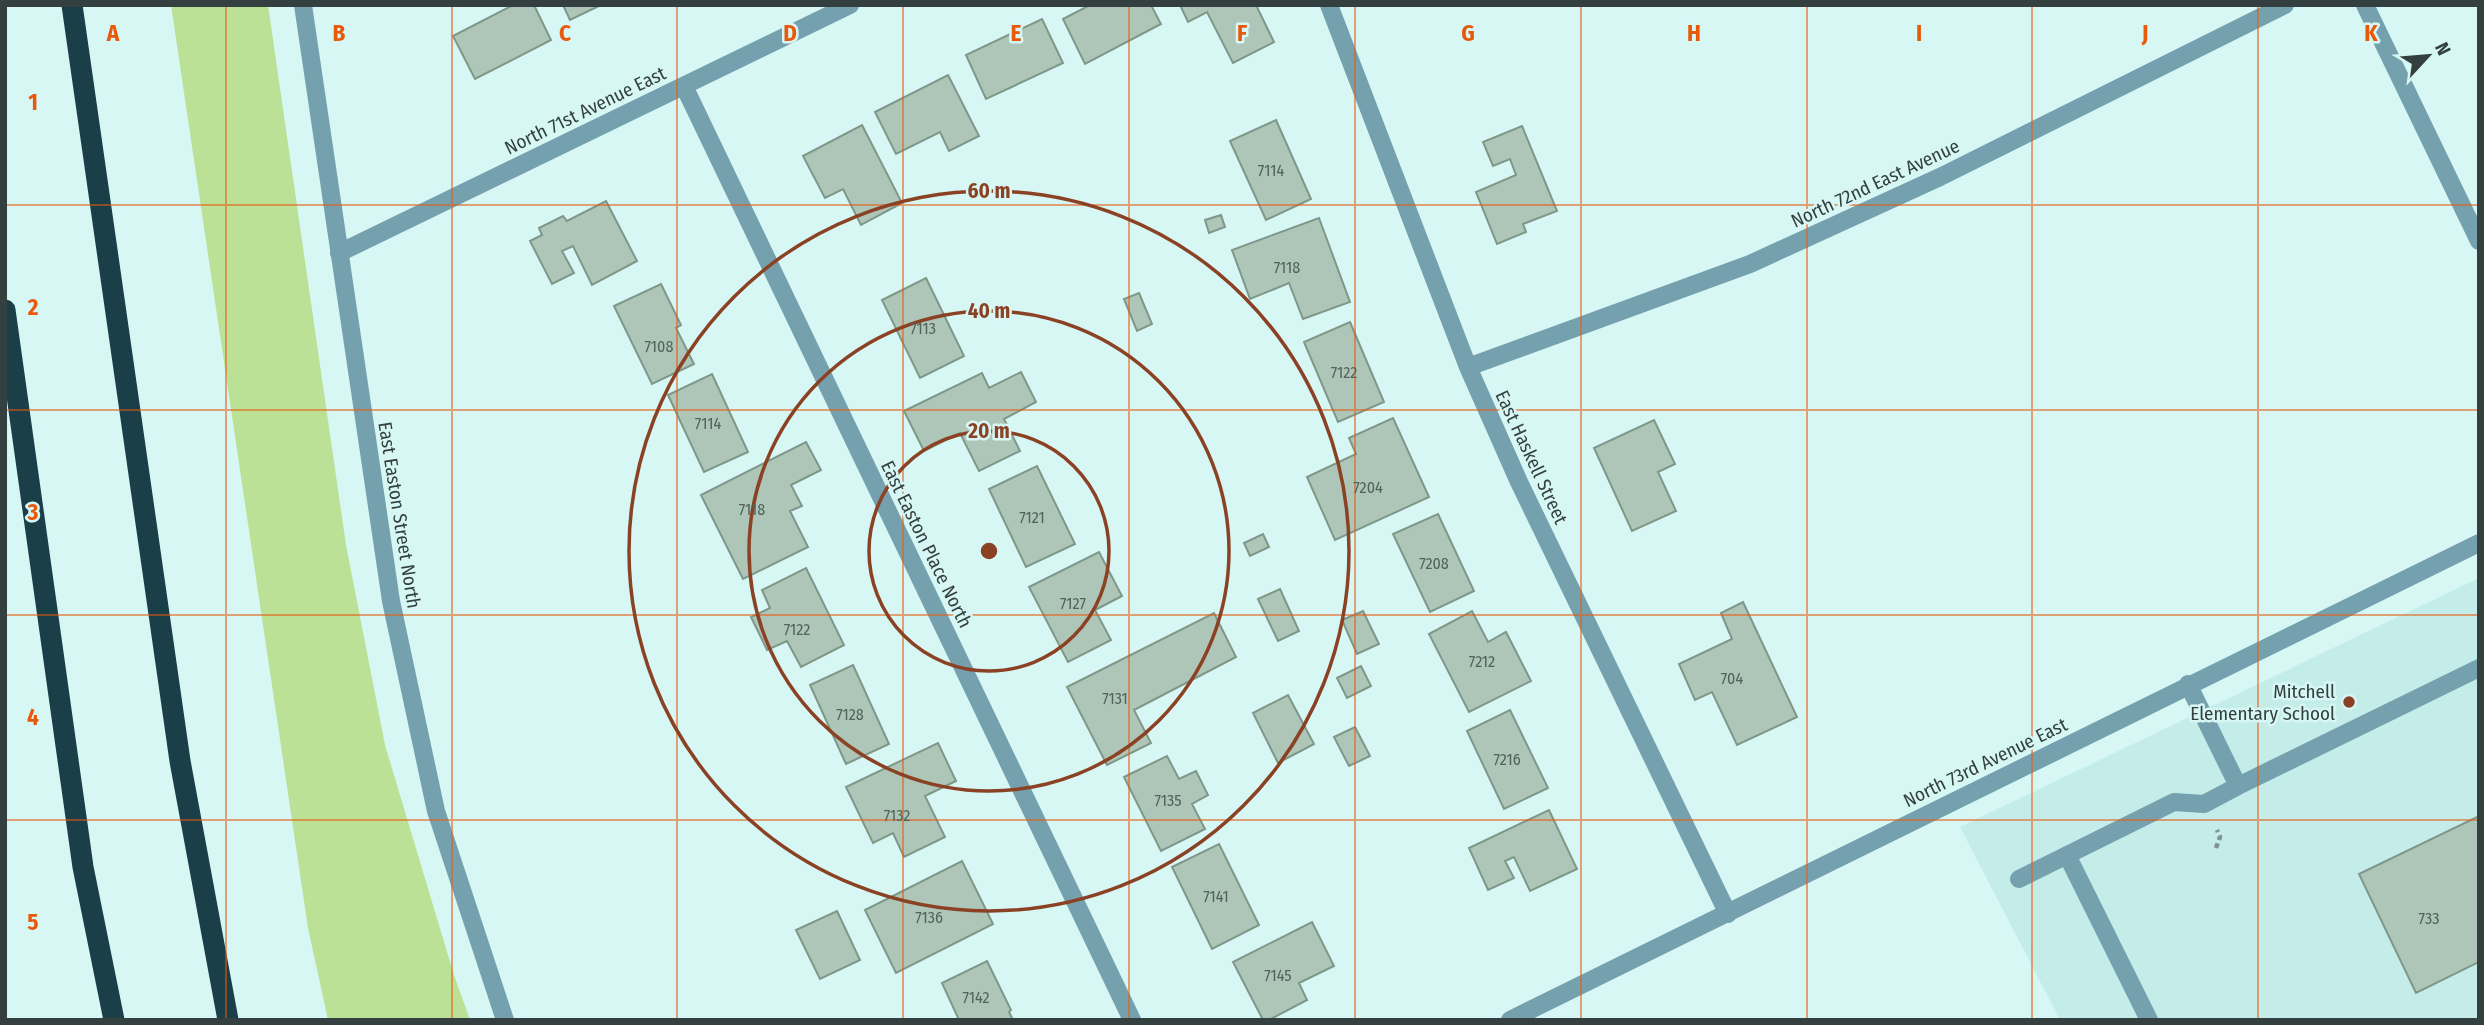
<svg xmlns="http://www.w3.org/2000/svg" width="2484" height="1025" viewBox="0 0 2484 1025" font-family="'Fira Sans Condensed',sans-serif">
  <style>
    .built { fill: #c4edea }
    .green { fill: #bae196 }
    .building { fill: #adc6b8; stroke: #7f9789; stroke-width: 2 }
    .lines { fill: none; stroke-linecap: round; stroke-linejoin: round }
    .path { stroke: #7e9492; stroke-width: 4.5; stroke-dasharray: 5 3.5; stroke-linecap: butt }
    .minor { stroke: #75a0ae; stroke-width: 18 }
    .highway { stroke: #1a3f49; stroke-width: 21 }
    .grid { fill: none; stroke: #e8590c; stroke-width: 2; stroke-opacity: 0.55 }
    .ring { fill: none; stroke: #8b4224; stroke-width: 3.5 }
    .poi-dot { fill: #8b4224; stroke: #d7f7f5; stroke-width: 2.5 }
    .labels { text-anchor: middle; stroke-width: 5; stroke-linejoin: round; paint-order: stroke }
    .number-label { font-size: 16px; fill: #52625d }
    .street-label { font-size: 19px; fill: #33403f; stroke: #d7f7f5 }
    .poi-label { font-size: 19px; fill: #33403f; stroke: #d7f7f5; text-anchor: end }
    .grid-label { font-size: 23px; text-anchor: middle; font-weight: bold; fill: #e8590c; stroke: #d7f7f5; stroke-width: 5; stroke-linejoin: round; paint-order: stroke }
    .centre { fill: #8b4224; stroke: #d7f7f5; stroke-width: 3.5 }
    .ring-label { font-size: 21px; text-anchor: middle; font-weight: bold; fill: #8b4224; stroke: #d7f7f5; stroke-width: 5; stroke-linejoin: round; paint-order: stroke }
  </style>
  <rect width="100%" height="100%" fill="#d7f7f5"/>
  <path class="built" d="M 2479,578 L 2479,1020 L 2060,1020 L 1960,827 Z"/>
  <path class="green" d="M 171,5 L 268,5 L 346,545 L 385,745 L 454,975 L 470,1020 L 328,1020 L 308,928 Z"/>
  <path class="building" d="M 513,5 L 534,5 L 551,40 L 475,79 L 453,36 Z
    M 563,5 L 601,5 L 570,20 Z
    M 1090,5 L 1151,5 L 1161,24 L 1085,64 L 1063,19 Z
    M 1180,5 L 1256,5 L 1274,42 L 1233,63 L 1207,12 L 1188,22 Z
    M 1042,19 L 1063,63 L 986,99 L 966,55 Z
    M 948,75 L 979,136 L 949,151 L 940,132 L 896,154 L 875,112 Z
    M 1276,120 L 1311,199 L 1266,220 L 1230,141 Z
    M 862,125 L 902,203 L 861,225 L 843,189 L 825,198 L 803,156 Z
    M 1522,126 L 1557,211 L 1523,224 L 1526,232 L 1497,244 L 1476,192 L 1516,175 L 1510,159 L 1493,166 L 1483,142 Z
    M 606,201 L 637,261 L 592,285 L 573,246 L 562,251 L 574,273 L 552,284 L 530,241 L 542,235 L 539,228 L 563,216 L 567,221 Z
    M 1221,215 L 1225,227 L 1209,233 L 1205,220 Z
    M 1319,218 L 1350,302 L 1303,319 L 1289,283 L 1250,299 L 1232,250 Z
    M 926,278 L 964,356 L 920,378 L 882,300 Z
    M 661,284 L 681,325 L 676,328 L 694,364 L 652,384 L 614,306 Z
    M 1139,293 L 1152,324 L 1137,331 L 1124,299 Z
    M 1350,322 L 1384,402 L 1338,422 L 1304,342 Z
    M 1021,372 L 1036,402 L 1004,419 L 1020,451 L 979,471 L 960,433 L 924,451 L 904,411 L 982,373 L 989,388 Z
    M 712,374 L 748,452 L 704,472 L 668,395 Z
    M 1393,418 L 1429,497 L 1335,540 L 1307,477 L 1356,454 L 1349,438 Z
    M 1654,420 L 1675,464 L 1658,472 L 1676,511 L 1632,531 L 1594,448 Z
    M 806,442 L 821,470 L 791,485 L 802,506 L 790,511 L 808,547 L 743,579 L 701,495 Z
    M 1037,466 L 1075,544 L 1026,567 L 989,489 Z
    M 1438,514 L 1474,591 L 1430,612 L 1393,534 Z
    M 1263,534 L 1269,547 L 1250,556 L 1244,543 Z
    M 1099,552 L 1122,596 L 1095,610 L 1111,640 L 1068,662 L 1029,587 Z
    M 806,568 L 844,645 L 801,667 L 787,641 L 767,650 L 751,617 L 770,608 L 762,590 Z
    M 1280,589 L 1299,631 L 1278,641 L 1258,599 Z
    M 1743,602 L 1797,717 L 1737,745 L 1712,692 L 1695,700 L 1679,664 L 1732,639 L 1721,613 Z
    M 1363,611 L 1379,644 L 1357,654 L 1342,620 Z
    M 1472,611 L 1488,642 L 1506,632 L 1531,681 L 1469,712 L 1429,634 Z
    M 1214,613 L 1236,657 L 1134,710 L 1151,743 L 1107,765 L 1067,687 Z
    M 853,665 L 889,744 L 846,764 L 810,685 Z
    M 1361,666 L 1371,686 L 1347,698 L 1337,678 Z
    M 1288,695 L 1314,744 L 1278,763 L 1253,713 Z
    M 1510,710 L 1548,788 L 1504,809 L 1467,731 Z
    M 1355,727 L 1370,756 L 1349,766 L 1334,737 Z
    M 938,743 L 956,781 L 925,796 L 945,837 L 904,857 L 893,833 L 873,843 L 846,787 Z
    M 1167,756 L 1179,779 L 1196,771 L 1208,795 L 1192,804 L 1205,829 L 1161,851 L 1124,777 Z
    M 1549,810 L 1577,869 L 1530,891 L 1514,857 L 1505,861 L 1514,878 L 1488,890 L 1469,848 Z
    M 2479,816 L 2479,962 L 2416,993 L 2359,874 Z
    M 1219,844 L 1259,925 L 1212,949 L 1172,867 Z
    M 962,861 L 993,924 L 896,973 L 865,910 Z
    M 837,911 L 860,960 L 820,979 L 796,930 Z
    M 1312,922 L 1334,966 L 1299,983 L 1307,1000 L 1269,1020 L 1263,1020 L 1233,962 Z
    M 987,961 L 1011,1010 L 1009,1012 L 1013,1020 L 959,1020 L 942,983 Z"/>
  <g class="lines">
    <path class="path" d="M 2216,848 L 2220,837 L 2217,830"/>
    <path class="minor" d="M 303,5 L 391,601 L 436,811 L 505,1020
      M 1329,5 L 1468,367 L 1519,482 L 1728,914
      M 2365,5 L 2479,241
      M 684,86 L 1132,1020
      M 339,253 L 850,5
      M 1468,367 L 1750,264 L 1940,177 L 2285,5
      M 2188,684 L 2238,786 L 2479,668
      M 2067,855 L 2149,1020
      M 2019,879 L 2174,802 L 2204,804 L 2238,786
      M 1510,1020 L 2479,543"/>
    <path class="highway" d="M 72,5 L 180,761 L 228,1020
      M 5,310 L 83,867 L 114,1020"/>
  </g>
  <path class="grid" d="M 226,5 L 226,1020M 452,5 L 452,1020M 677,5 L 677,1020M 903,5 L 903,1020M 1129,5 L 1129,1020M 1355,5 L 1355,1020M 1581,5 L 1581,1020M 1807,5 L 1807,1020M 2032,5 L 2032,1020M 2258,5 L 2258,1020M 5,205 L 2479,205M 5,410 L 2479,410M 5,615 L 2479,615M 5,820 L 2479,820"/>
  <g class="ring">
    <circle cx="989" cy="551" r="120"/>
    <circle cx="989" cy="551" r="240"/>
    <circle cx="989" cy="551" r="360"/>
  </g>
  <circle class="poi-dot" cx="2349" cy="702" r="7"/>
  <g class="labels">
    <g class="number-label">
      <text x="1271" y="176">7114</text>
      <text x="1287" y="273">7118</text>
      <text x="923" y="334">7113</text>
      <text x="659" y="352">7108</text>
      <text x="1344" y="378">7122</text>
      <text x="708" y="429">7114</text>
      <text x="1368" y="493">7204</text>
      <text x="752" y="515">7118</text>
      <text x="1032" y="523">7121</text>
      <text x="1434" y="569">7208</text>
      <text x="1073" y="609">7127</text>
      <text x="797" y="635">7122</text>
      <text x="1482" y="667">7212</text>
      <text x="1732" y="684">704</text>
      <text x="1115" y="704">7131</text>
      <text x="850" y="720">7128</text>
      <text x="1507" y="765">7216</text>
      <text x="1168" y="806">7135</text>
      <text x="897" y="821">7132</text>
      <text x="1216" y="902">7141</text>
      <text x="929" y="923">7136</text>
      <text x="2429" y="924">733</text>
      <text x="1278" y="981">7145</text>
      <text x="976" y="1003">7142</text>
    </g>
    <g class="street-label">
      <text transform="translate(585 110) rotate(-26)" y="7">North 71st Avenue East</text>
      <text transform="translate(1875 183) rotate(-25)" y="7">North 72nd East Avenue</text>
      <text transform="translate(1532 457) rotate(65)" y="7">East Haskell Street</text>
      <text transform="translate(400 515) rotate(81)" y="7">East Easton Street North</text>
      <text transform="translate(927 544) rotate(64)" y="7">East Easton Place North</text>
      <text transform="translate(1985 762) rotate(-26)" y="7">North 73rd Avenue East</text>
    </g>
    <g class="poi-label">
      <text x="2335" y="698">Mitchell<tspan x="2335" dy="22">Elementary School</tspan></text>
    </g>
  </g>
  <g class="grid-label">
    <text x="113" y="41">A</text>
    <text x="339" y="41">B</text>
    <text x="565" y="41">C</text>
    <text x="790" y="41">D</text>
    <text x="1016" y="41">E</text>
    <text x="1242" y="41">F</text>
    <text x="1468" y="41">G</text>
    <text x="1694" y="41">H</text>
    <text x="1919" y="41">I</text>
    <text x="2145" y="41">J</text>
    <text x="2371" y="41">K</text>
    <text x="33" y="110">1</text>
    <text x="33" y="315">2</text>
    <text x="33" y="520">3</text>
    <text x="33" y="725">4</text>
    <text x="33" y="930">5</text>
  </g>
  <circle cx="989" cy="551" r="10" class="centre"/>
  <g class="ring-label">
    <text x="989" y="198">60 m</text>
    <text x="989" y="318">40 m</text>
    <text x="989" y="438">20 m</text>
  </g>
  <rect width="2484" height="1025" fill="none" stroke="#33403f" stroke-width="14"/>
  <g transform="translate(2428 56) rotate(64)" stroke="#d7f7f5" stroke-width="5" paint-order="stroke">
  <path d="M0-5L12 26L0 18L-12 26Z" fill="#33403f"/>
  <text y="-10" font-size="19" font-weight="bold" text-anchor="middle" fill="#33403f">N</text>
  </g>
</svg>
